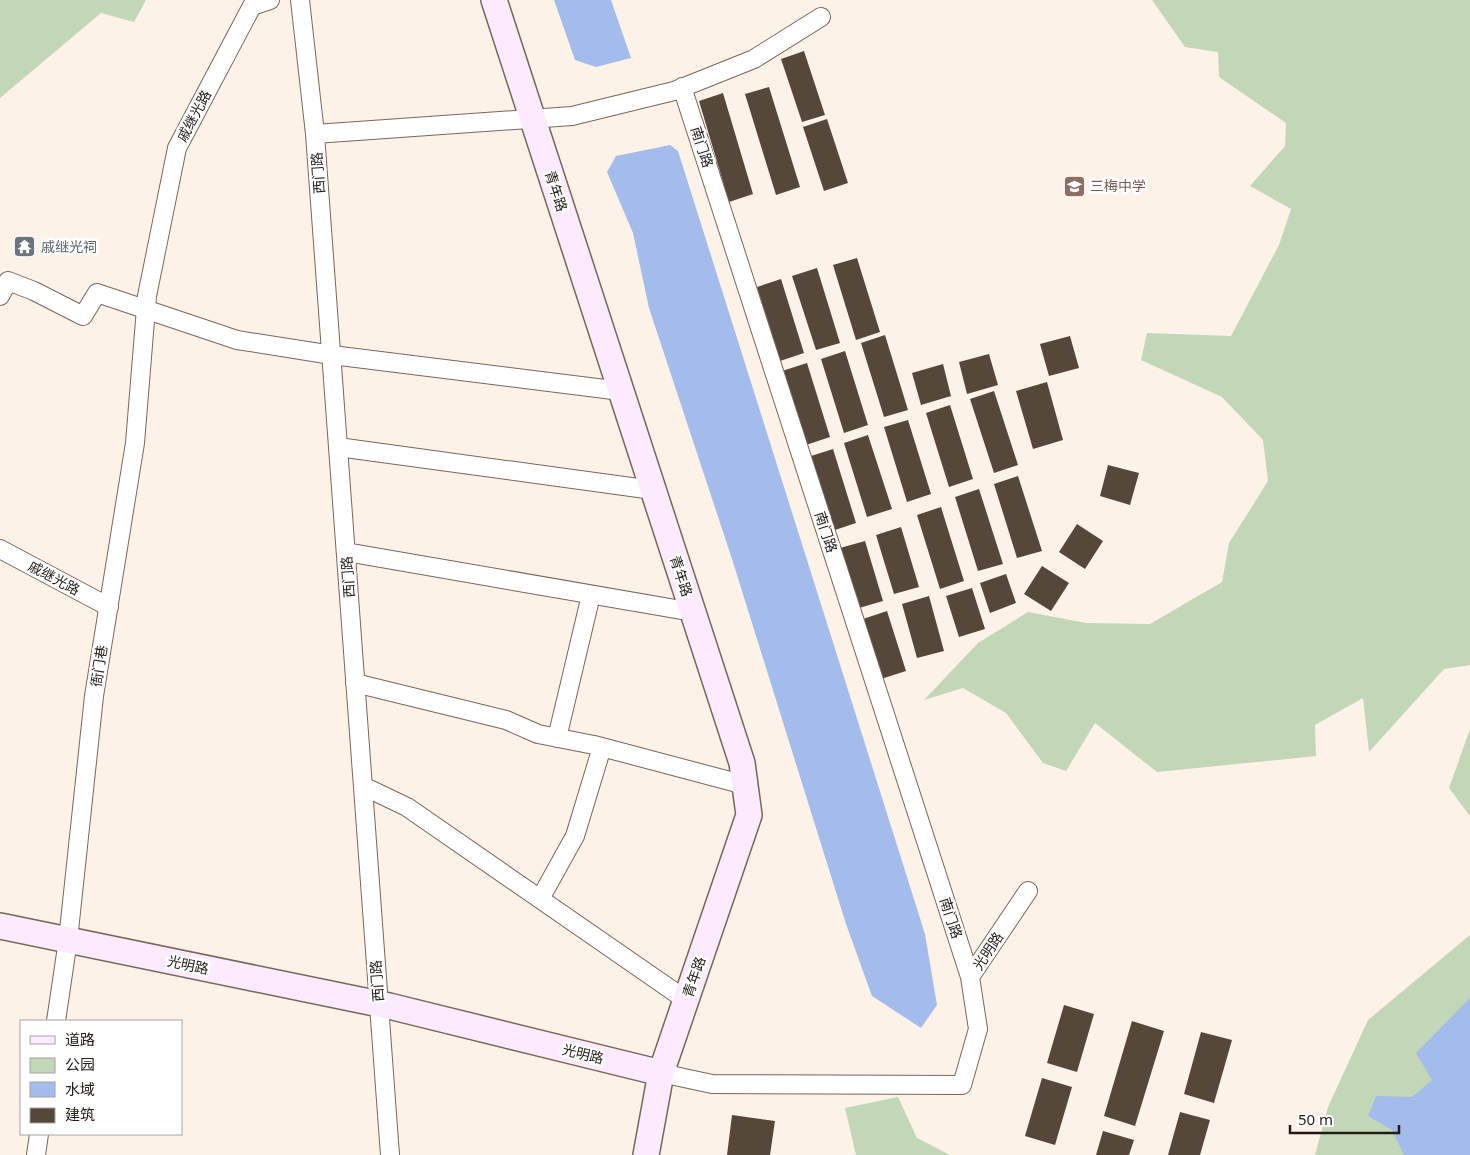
<svg xmlns="http://www.w3.org/2000/svg" width="1470" height="1155" viewBox="0 0 1470 1155" font-family="'Noto Sans','Noto Sans SC',sans-serif">
  <style>
    .green { fill: #c2d6b8 }
    .water { fill: #a3bceb }
    .building { fill: #554739 }
    .lines { fill: none; stroke-linecap: round; stroke-linejoin: round }
    .street-casing { stroke: #766759; stroke-width: 20 }
    .secondary-casing { stroke: #766759; stroke-width: 28 }
    .street { stroke: #fff; stroke-width: 18 }
    .secondary { stroke: #fcebfe; stroke-width: 25 }
    .labels { text-anchor: middle; stroke-width: 5; stroke-linejoin: round; paint-order: stroke }
    .street-label { font-size: 14px; fill: #221c16; stroke: #fff }
    .education-label { font-size: 14px; fill: #785e54; stroke: #fff; text-anchor: start }
    .worship-label { font-size: 14px; fill: #5b616d; stroke: #fff; text-anchor: start }
  </style>
  <rect width="100%" height="100%" fill="#fdf2e8"/>
  <path class="green" d="M 0,0 L 146,0 L 134,22 L 101,13 L 0,98 Z
    M 1152,0 L 1470,0 L 1470,665 L 1444,669 L 1369,752 L 1363,698 L 1315,725 L 1316,756 L 1157,772 L 1095,723 L 1066,771 L 1043,763 L 1006,713 L 963,688 L 924,700 L 978,643 L 1028,612 L 1086,623 L 1150,624 L 1222,582 L 1229,543 L 1268,481 L 1263,440 L 1222,397 L 1141,360 L 1147,333 L 1231,336 L 1279,245 L 1291,209 L 1250,186 L 1285,146 L 1286,123 L 1219,77 L 1218,52 L 1185,47 Z
    M 1470,729 L 1470,816 L 1449,788 Z
    M 1470,935 L 1470,1155 L 1315,1155 L 1328,1107 L 1368,1020 Z
    M 898,1097 L 917,1138 L 950,1155 L 856,1155 L 845,1108 Z"/>
  <path class="water" d="M 554,0 L 611,0 L 631,58 L 596,67 L 575,60 Z
    M 670,145 L 678,151 L 925,934 L 937,1005 L 921,1028 L 872,996 L 846,924 L 732,559 L 649,308 L 633,233 L 607,172 L 616,156 Z
    M 1470,998 L 1470,1155 L 1404,1155 L 1392,1130 L 1368,1116 L 1376,1096 L 1412,1097 L 1432,1080 L 1416,1053 Z"/>
  <path class="building" d="M 804,51 L 825,115 L 802,122 L 781,59 Z
    M 769,87 L 800,187 L 776,195 L 745,94 Z
    M 723,93 L 753,194 L 729,202 L 699,101 Z
    M 827,119 L 848,183 L 824,191 L 803,127 Z
    M 857,258 L 880,332 L 856,340 L 833,265 Z
    M 817,268 L 840,343 L 816,350 L 792,276 Z
    M 781,279 L 804,353 L 780,361 L 757,287 Z
    M 885,335 L 908,410 L 884,417 L 861,343 Z
    M 1070,336 L 1079,368 L 1049,376 L 1040,344 Z
    M 845,351 L 868,425 L 844,433 L 821,359 Z
    M 989,354 L 998,385 L 967,394 L 959,362 Z
    M 807,363 L 830,437 L 806,445 L 782,371 Z
    M 943,364 L 951,396 L 921,405 L 912,373 Z
    M 1047,382 L 1063,440 L 1033,449 L 1016,391 Z
    M 994,391 L 1018,465 L 994,473 L 970,399 Z
    M 950,405 L 973,479 L 949,487 L 926,413 Z
    M 908,420 L 931,494 L 907,502 L 884,427 Z
    M 868,435 L 892,509 L 867,517 L 844,443 Z
    M 833,449 L 856,523 L 832,531 L 808,457 Z
    M 1108,465 L 1139,473 L 1130,505 L 1100,496 Z
    M 1018,476 L 1042,551 L 1017,558 L 994,484 Z
    M 979,489 L 1003,564 L 978,571 L 955,497 Z
    M 941,507 L 964,581 L 940,589 L 917,515 Z
    M 1077,524 L 1103,541 L 1085,569 L 1059,552 Z
    M 901,527 L 919,587 L 894,594 L 876,535 Z
    M 865,541 L 883,601 L 859,608 L 840,548 Z
    M 1042,566 L 1069,583 L 1051,611 L 1024,594 Z
    M 1006,574 L 1016,603 L 990,613 L 980,583 Z
    M 972,588 L 985,629 L 959,637 L 946,596 Z
    M 929,596 L 944,651 L 917,658 L 902,604 Z
    M 887,611 L 906,671 L 881,679 L 863,619 Z
    M 1064,1005 L 1094,1014 L 1077,1072 L 1047,1063 Z
    M 1132,1021 L 1164,1031 L 1135,1126 L 1104,1116 Z
    M 1201,1032 L 1232,1040 L 1214,1103 L 1184,1094 Z
    M 1042,1078 L 1072,1087 L 1055,1145 L 1025,1136 Z
    M 1180,1112 L 1210,1120 L 1200,1155 L 1168,1155 Z
    M 732,1115 L 775,1121 L 770,1155 L 727,1155 Z
    M 1103,1131 L 1134,1140 L 1129,1155 L 1096,1155 Z"/>
  <g class="lines">
    <defs>
      <path id="street" d="M 300,0 L 315,134 L 390,1155
        M 682,87 L 970,977
        M 315,134 L 572,116 L 674,91 L 754,59 L 821,17
        M 0,296 L 8,281 L 34,291 L 83,316 L 97,293 L 237,340 L 332,355 L 621,391
        M 338,447 L 653,490
        M 0,549 L 109,607
        M 346,552 L 693,612
        M 355,683 L 506,720 L 538,734 L 594,745 L 745,785
        M 557,738 L 591,595
        M 363,786 L 407,807 L 686,1000
        M 540,899 L 575,836 L 602,747
        M 56,1021 L 68,940 L 94,696 L 135,443 L 147,296 L 177,148 L 252,6 L 270,0
        M 661,1073 L 712,1084 L 962,1085 L 978,1029 L 970,977 L 1028,891
        M 36,1155 L 39,1134"/>
      <path id="secondary" d="M 494,0 L 742,763 L 749,815 L 661,1073 L 646,1155
        M 0,926 L 389,1006 L 661,1073"/>
    </defs>
    <use href="#street" class="street-casing"/>
    <use href="#secondary" class="secondary-casing"/>
    <use href="#street" class="street"/>
    <use href="#secondary" class="secondary"/>
  </g>
  <defs>
    <symbol id="school-square" viewBox="-11 -11 22 22"><rect x="-9" y="-9" width="18" height="18" rx="4" fill="#8d6e63" stroke="#fff"/><path d="M0-5L7-2L0 1L-7-2ZM-4 1L0 2.5L4 1V4Q0 6-4 4Z" fill="#fff"/></symbol>
    <symbol id="temple-square" viewBox="-11 -11 22 22"><rect x="-9" y="-9" width="18" height="18" rx="4" fill="#6b7280" stroke="#fff"/><path d="M0-6L5-2H3V0L6.5 2.5H4V6H1.5V3h-3V6H-4V2.5H-6.5L-3 0V-2H-5Z" fill="#fff"/></symbol>
  </defs>
  <g fill-rule="evenodd">
    <use href="#school-square" x="1062" y="174" width="25" height="25"/>
    <use href="#temple-square" x="12" y="234" width="25" height="25"/>
  </g>
  <g class="labels">
    <g class="street-label">
      <text transform="translate(194 116) rotate(-62)" y="5">戚继光路</text>
      <text transform="translate(702 147) rotate(72)" y="5">南门路</text>
      <text transform="translate(318 173) rotate(-94)" y="5">西门路</text>
      <text transform="translate(556 191) rotate(72)" y="5">青年路</text>
      <text transform="translate(826 532) rotate(72)" y="5">南门路</text>
      <text transform="translate(681 576) rotate(72)" y="5">青年路</text>
      <text transform="translate(348 577) rotate(-94)" y="5">西门路</text>
      <text transform="translate(54 578) rotate(28)" y="5">戚继光路</text>
      <text transform="translate(99 666) rotate(-81)" y="5">衙门巷</text>
      <text transform="translate(951 918) rotate(72)" y="5">南门路</text>
      <text transform="translate(988 951) rotate(-56)" y="5">光明路</text>
      <text transform="translate(188 965) rotate(12)" y="5">光明路</text>
      <text transform="translate(694 977) rotate(-71)" y="5">青年路</text>
      <text transform="translate(377 981) rotate(-94)" y="5">西门路</text>
      <text transform="translate(583 1054) rotate(14)" y="5">光明路</text>
    </g>
    <g class="education-label">
      <text x="1090" y="191">三梅中学</text>
    </g>
    <g class="worship-label">
      <text x="41" y="252">戚继光祠</text>
    </g>
  </g>
  <rect x="20" y="1020" width="162" height="115" fill="#ffffff" stroke="#a7a4a2"/>
  <rect x="30" y="1036" width="25" height="8" fill="#fcebfe" stroke="#a7a4a2"/>
  <text x="65" y="1045" font-size="15" fill="#221c16">道路</text>
  <rect x="30" y="1058" width="25" height="15" fill="#c2d6b8" stroke="#a7a4a2"/>
  <text x="65" y="1070" font-size="15" fill="#221c16">公园</text>
  <rect x="30" y="1082" width="25" height="15" fill="#a3bceb" stroke="#a7a4a2"/>
  <text x="65" y="1095" font-size="15" fill="#221c16">水域</text>
  <rect x="30" y="1108" width="25" height="15" fill="#554739" stroke="#a7a4a2"/>
  <text x="65" y="1120" font-size="15" fill="#221c16">建筑</text>
  <path d="M1290 1125v8h109v-8" fill="none" stroke="#221c16" stroke-width="2.5"/>
  <text x="1298" y="1125" font-size="15" fill="#221c16" stroke="#ffffff" stroke-width="4" paint-order="stroke">50 m</text>
</svg>
